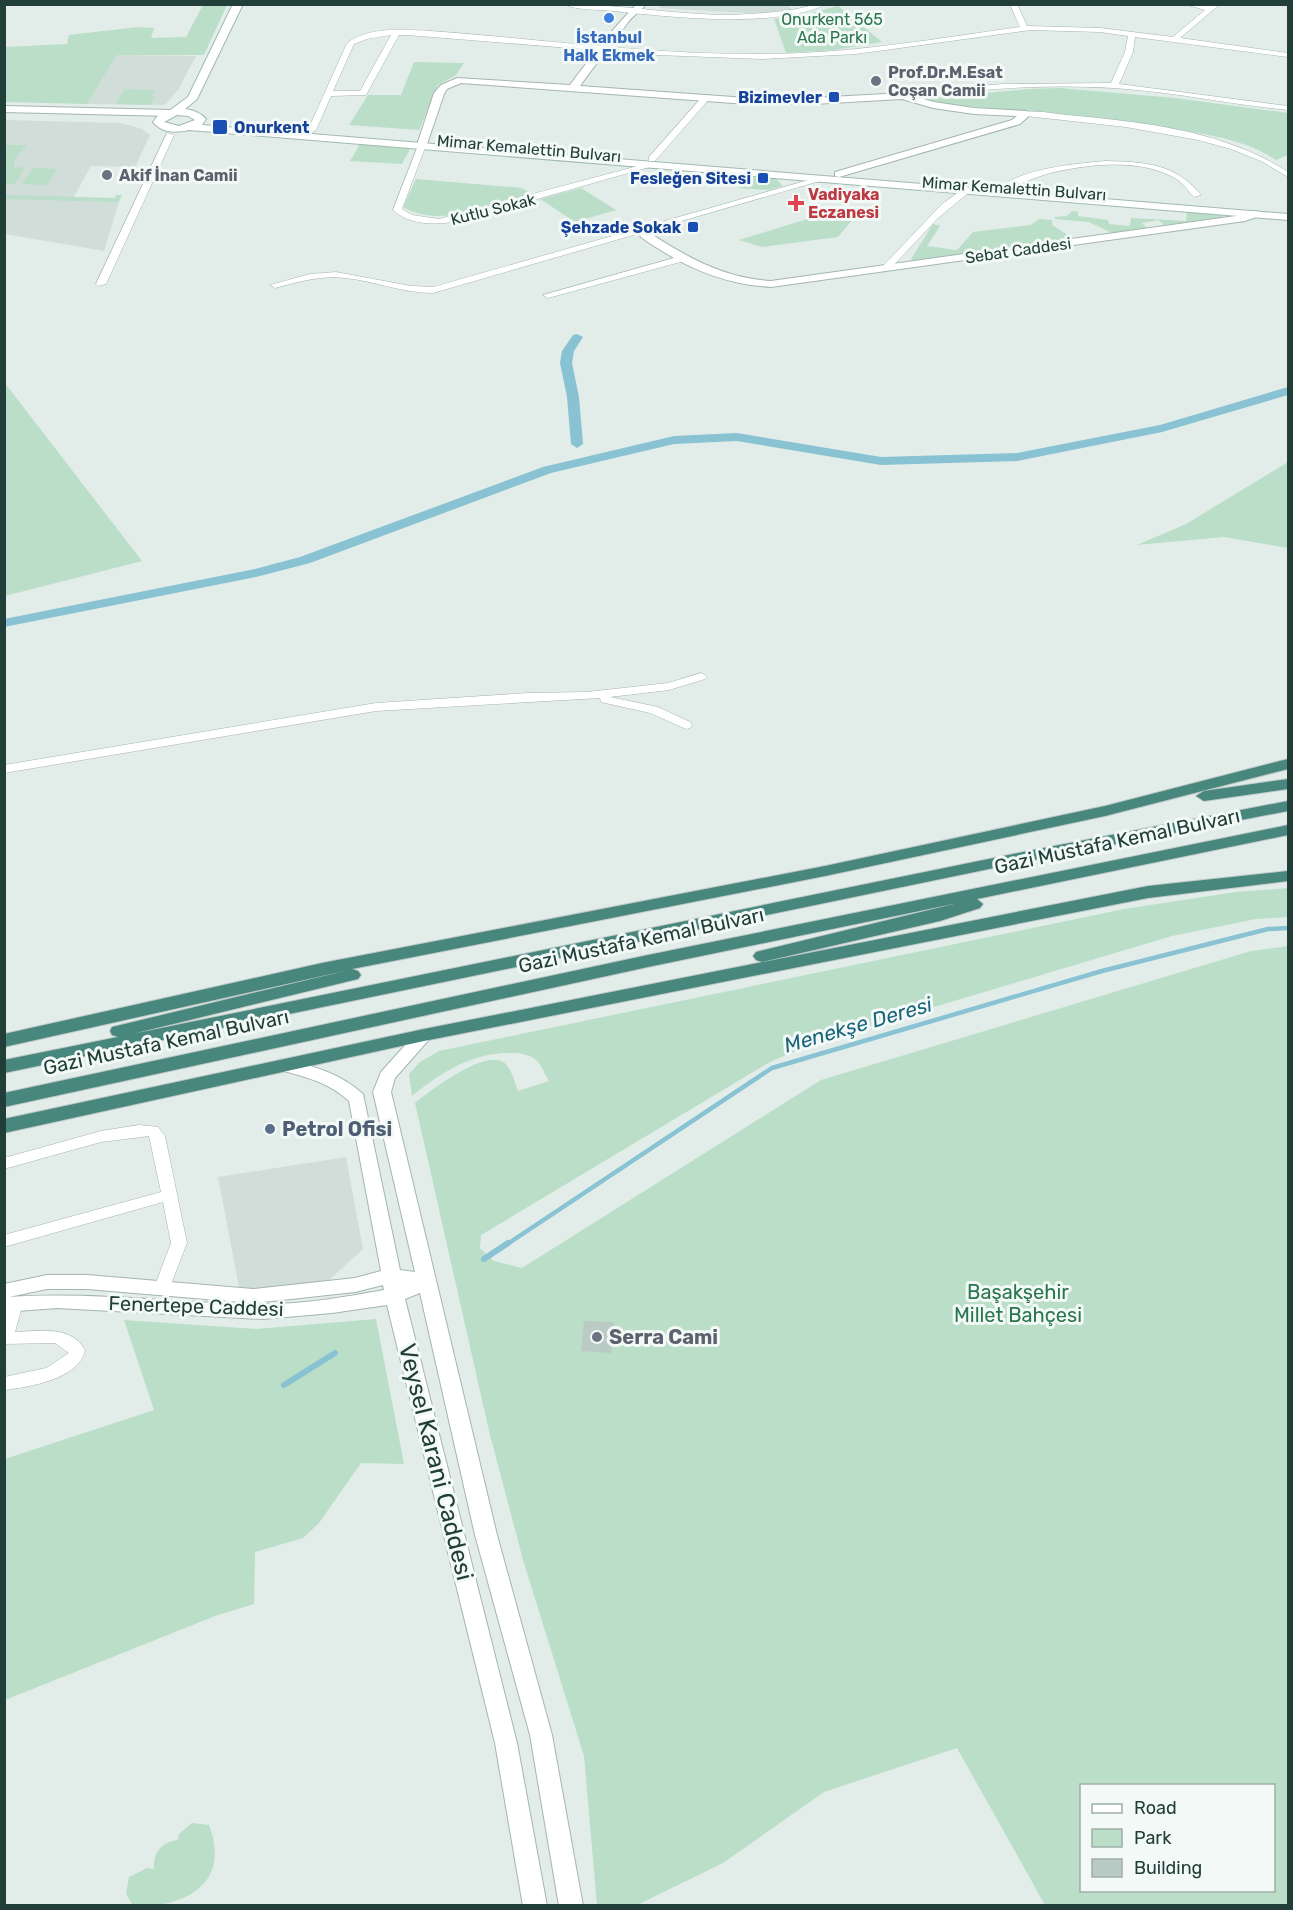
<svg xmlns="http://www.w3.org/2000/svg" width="1293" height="1910" viewBox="0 0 1293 1910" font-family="Rubik,sans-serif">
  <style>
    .built { fill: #d0ddd8 }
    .green { fill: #badec7; fill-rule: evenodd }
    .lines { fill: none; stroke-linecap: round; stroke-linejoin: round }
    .stream-far1 { stroke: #88c2d3; stroke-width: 4.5 }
    .stream { stroke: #88c2d3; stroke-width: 6 }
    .canal { fill: #88c2d3; fill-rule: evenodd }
    .building { fill: #bacac5 }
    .minor-casing { stroke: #a4b5b1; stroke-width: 1 }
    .tertiary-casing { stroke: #a4b5b1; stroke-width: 2 }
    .secondary-casing { stroke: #a0b9b2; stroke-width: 2 }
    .trunk-casing { stroke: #c1c9c8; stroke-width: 2 }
    .minor { fill: #fff; fill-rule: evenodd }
    .tertiary { fill: #fff; fill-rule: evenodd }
    .secondary { fill: #fff; fill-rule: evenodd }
    .trunk { fill: #48877e; fill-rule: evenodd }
    .shop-dot { fill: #3f7fe0; stroke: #f3f9f6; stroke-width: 2 }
    .worship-dot { fill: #6b7280; stroke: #f3f9f6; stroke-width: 2 }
    .transit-dot { fill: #1a4fb4; stroke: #f3f9f6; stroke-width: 2 }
    .health-dot { fill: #e0444e; stroke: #f3f9f6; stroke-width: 2 }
    .service-dot { fill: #5c6f8a; stroke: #f3f9f6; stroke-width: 2 }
    .labels { text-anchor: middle; stroke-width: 6; stroke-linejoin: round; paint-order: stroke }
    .far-park-label { font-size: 16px; fill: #2a764d; stroke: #f3f9f6 }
    .far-shop-label { font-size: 16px; font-weight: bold; fill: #366cbe; stroke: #f3f9f6 }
    .far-worship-label { font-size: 16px; font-weight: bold; fill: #5b616d; stroke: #f3f9f6; text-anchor: start }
    .far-transit-label { font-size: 16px; font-weight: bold; fill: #164399; stroke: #f3f9f6; text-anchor: end }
    .far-street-label { font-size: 16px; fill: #213e39; stroke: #f3f9f6 }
    .far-health-label { font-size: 16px; font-weight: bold; fill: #be3a42; stroke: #f3f9f6; text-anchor: start }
    .street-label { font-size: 20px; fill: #213e39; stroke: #f3f9f6 }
    .service-label { font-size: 20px; font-weight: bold; fill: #4e5e75; stroke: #f3f9f6; text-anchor: start }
    .park-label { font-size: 20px; fill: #2a764d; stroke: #f3f9f6 }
    .worship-label { font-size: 20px; font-weight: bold; fill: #5b616d; stroke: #f3f9f6; text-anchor: start }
    .water-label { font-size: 21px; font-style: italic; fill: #1a647c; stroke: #f3f9f6 }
    .near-street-label { font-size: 24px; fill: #213e39; stroke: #f3f9f6 }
  </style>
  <rect width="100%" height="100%" fill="#e2ede9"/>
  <path class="built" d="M 662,4 L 786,4 L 793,11 L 763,14 L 660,8 Z
    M 117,55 L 196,56 L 178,90 L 165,105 L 87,104 Z
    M 5,120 L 121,123 L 142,129 L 150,135 L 135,167 L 91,166 L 72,200 L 119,202 L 104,251 L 5,234 L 4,162 L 26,145 L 5,145 Z
    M 346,1157 L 363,1249 L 329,1280 L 240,1292 L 218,1177 Z"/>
  <path class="green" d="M 203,5 L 227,5 L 204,55 L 117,55 L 87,104 L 5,102 L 5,47 L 67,44 L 69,35 L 138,27 L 154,28 L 151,38 L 186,37 Z
    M 838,6 L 882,42 L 834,50 L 786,53 L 774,19 L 807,14 Z
    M 414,62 L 464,63 L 456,75 L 438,85 L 419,130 L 349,125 L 368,95 L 401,95 Z
    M 1059,88 L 1175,98 L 1288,113 L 1288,155 L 1276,160 C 1245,139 1208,135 1172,129 C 1095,117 1017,112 940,103 L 924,99 L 1028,89 Z
    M 124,89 L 155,90 L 152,96 L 155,97 L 151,105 L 116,104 Z
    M 360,144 L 411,147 L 402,164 L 350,161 Z
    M 5,145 L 27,145 L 14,160 L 14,167 L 25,168 L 15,184 L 5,184 Z
    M 33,168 L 57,169 L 47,185 L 22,184 Z
    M 744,176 L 776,179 L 783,186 L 769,190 L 739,188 Z
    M 416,179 L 522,188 L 532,194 C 493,205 440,229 403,207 Z
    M 581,188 L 616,210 L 575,222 L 540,199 Z
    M 5,195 L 115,198 L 116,195 L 122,195 L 119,202 L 5,199 Z
    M 843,208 L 858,213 L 838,237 L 762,247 L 739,240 Z
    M 1072,211 L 1078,212 L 1078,216 L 1108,220 L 1109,224 L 1130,226 L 1131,218 L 1186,221 L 1187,211 L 1218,213 L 1223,217 L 1164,225 L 1158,220 L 1142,223 L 1147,228 L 1112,233 L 1089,222 L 1055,219 L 1055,217 L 1067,216 Z
    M 1039,219 L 1052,220 L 1052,225 L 1071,237 L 1069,239 L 915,261 L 911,259 L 933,224 L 940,226 L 927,246 L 957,250 L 973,232 L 1031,225 Z
    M 4,382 L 142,561 L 5,596 Z
    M 1288,462 L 1288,548 L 1224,537 L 1137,545 L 1186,524 Z
    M 1288,888 L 1288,917 L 1256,919 L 1172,936 L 813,1043 L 770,1062 L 481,1235 L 480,1248 L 494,1261 L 522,1268 L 821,1080 L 1251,951 L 1288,946 L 1288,1905 L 1045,1905 L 957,1748 L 824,1792 L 723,1863 L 637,1905 L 597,1905 L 584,1756 L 523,1560 L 489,1431 L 415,1103 C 430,1091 483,1050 503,1062 C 511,1066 515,1083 518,1091 L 549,1081 C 545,1075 542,1066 537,1061 C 530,1054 520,1053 511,1053 C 473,1052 440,1073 412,1096 L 409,1074 L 420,1062 L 439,1051 L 1124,909 L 1236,892 ZM 1082,1786 L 1274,1786 L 1274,1890 L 1082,1890 Z
    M 376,1319 L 404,1464 L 361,1463 L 319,1523 L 303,1538 L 255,1552 L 254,1604 L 215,1616 L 5,1700 L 5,1459 L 154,1410 L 124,1320 L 256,1329 Z
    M 192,1823 L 209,1825 C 225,1867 207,1895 164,1904 C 154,1906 142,1908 132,1904 L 126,1894 L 129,1877 L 147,1868 L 154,1869 C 153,1853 161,1842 178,1840 L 179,1834 Z"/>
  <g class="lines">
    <path class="stream-far1" d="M 506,1245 L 772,1068 L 1102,971 L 1268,929 L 1288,928"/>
    <path class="stream" d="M 484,1259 L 508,1243
      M 284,1385 L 335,1353"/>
    <path class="canal" d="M 577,334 L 583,337 L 574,351 L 572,363 L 579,397 L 583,444 L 577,448 L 571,444 L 567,397 L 560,363 L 562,351 L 573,335 Z
      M 1288,387 L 1288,395 L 1162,432 L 1017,461 L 881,465 L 737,441 L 674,444 L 551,473 L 310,563 L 256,577 L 4,627 L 4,619 L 255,569 L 300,557 L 543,467 L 674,436 L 737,433 L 881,457 L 1017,453 L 1160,425 Z"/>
  </g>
  <path class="building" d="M 584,1321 L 614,1322 L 611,1353 L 581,1351 Z"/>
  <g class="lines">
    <defs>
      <path id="minor" d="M 564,4 C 619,4 675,15 731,15 C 751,14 771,13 791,10 C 803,8 814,4 827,4 C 775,29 671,17 613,11 C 598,9 577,11 564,4 Z
        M 1010,4 L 1017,4 L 1027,26 L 1100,28 L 1173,37 L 1205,10 L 1184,4 L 1210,6 L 1220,4 L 1180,38 L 1288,53 L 1288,57 L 1135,37 L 1133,52 L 1119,84 L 1288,106 L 1288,110 C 1234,105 1180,93 1126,89 C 1051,83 977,89 903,98 L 899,96 L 928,90 L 1003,84 L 1111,83 L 1125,52 L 1128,36 L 1100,32 L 1031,30 L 856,54 L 762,59 L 657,55 L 407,35 L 399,35 L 366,95 L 331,96 L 316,130 L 312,132 L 308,130 L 347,43 C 370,26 404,30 431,31 C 541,39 651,55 762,54 C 849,54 934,39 1020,27 ZM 391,35 L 360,91 L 333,91 L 354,44 L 367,39 Z
        M 703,96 L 710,98 L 655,161 L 649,161 L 649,157 Z
        M 1023,112 C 1040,110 1060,115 1078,116 C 1150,123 1226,132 1288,172 L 1288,177 L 1261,161 L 1231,149 L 1198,140 L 1126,127 L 1026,116 L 1023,116 Z
        M 167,133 L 174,135 L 106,284 L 98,286 L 96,284 Z
        M 419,143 L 426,145 L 402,209 L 412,215 L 439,219 L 653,162 L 660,164 L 463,220 C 440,225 412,227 393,210 Z
        M 1105,161 C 1145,162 1175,163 1201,195 L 1194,197 C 1189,192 1184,184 1178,180 C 1142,157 1086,164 1047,174 C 1032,178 1019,185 1004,190 L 1000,187 C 1025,168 1074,164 1105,161 Z
        M 823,176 L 830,178 L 433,293 C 402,293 375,281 345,278 C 321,275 298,282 275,288 L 270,285 L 310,274 L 336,272 L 411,286 L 433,287 Z
        M 966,187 L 973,189 L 938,218 L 889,270 L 883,270 L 883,266 L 942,204 Z
        M 681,256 L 685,259 L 684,261 L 548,298 L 543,295 Z
        M 701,673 L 705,675 L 707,677 L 705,679 L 669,690 L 610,697 L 658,707 L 690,722 L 692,725 L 690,728 L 686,729 L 650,713 L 601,702 L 600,698 L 376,711 L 4,773 L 4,765 L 376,703 L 528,693 L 587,692 L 668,683 Z
        M 139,1125 L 158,1127 L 165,1136 L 187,1243 L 168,1292 L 162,1294 L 156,1292 L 154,1288 L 171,1243 L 163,1202 L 4,1247 L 4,1235 L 161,1192 L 149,1136 L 101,1142 L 4,1169 L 4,1158 L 101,1131 Z
        M 15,1297 L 21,1299 L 23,1303 L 15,1332 C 38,1331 72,1325 85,1350 C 80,1379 29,1387 4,1390 L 4,1377 L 46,1368 L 69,1353 L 55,1343 L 4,1344 L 4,1312 L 9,1299 Z"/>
      <path id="tertiary" d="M 637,4 L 646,4 C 641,11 634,15 629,21 C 613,43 596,63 580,86 L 747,98 L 813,98 L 903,93 L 934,102 L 974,108 L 1026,111 L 1031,114 L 1020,124 L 839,177 L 835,176 L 835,172 L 1012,120 L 1017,116 L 974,114 L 933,108 L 902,99 L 813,104 L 747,104 L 461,83 L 447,89 L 444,94 L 426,147 L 417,145 L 434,93 L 441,85 L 457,78 L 570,85 C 591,57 612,29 637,4 Z
        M 4,106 L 171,110 L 176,113 L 171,116 L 4,112 Z
        M 1255,211 L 1259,212 L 1259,216 L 1245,221 L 771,287 C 731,285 696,272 662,251 C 653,245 643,240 636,232 L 641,229 L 645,230 C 685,256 722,278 771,281 L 1243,215 Z
        M 424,1029 L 430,1031 L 433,1035 L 395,1078 L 391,1092 L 497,1535 L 552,1735 L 583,1906 L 559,1906 L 530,1735 L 475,1535 L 420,1293 L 405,1299 L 517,1743 L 547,1906 L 523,1906 L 495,1743 L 387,1305 L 332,1313 L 263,1319 L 57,1308 L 4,1312 L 4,1284 L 47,1275 L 87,1275 L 253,1289 L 355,1278 L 381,1271 L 349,1101 C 327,1081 304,1077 277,1069 L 274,1065 L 277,1061 L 283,1059 C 313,1066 340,1073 363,1094 L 400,1270 L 415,1272 L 373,1092 L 381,1072 L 418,1031 ZM 383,1285 L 384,1290 C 344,1297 302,1305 261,1304 C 177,1304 93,1291 9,1297 L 47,1289 L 87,1289 L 253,1303 L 355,1292 Z"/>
      <path id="secondary" d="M 233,4 L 243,4 L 197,99 L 185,109 C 193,110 201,113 206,119 L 202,125 L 1288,214 L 1288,220 L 189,130 C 175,133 162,133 153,122 L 159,114 L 169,111 L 188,97 ZM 177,115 L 188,116 L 195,120 L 179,126 L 164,122 Z"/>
      <path id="trunk" d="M 1288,759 L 1288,769 L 1105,816 L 825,876 L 352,969 L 358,971 L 361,975 L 358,979 L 132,1034 L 1023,852 L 1288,801 L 1288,811 L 1023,862 L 4,1073 L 4,1060 L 118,1037 L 112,1035 L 110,1031 L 112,1027 L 349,970 L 4,1047 L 4,1034 L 322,963 L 825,866 L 1105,806 Z
        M 1288,779 L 1288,789 L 1204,801 L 1196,796 L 1204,791 Z
        M 1288,825 L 1288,835 L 977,899 L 983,904 L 980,908 L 940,921 L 762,962 L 756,960 L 753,956 L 756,952 L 958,903 L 648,967 L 4,1107 L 4,1093 L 648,955 Z
        M 1288,871 L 1288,881 L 1148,898 L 424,1041 L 4,1133 L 4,1119 L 424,1029 L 1148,886 Z"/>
    </defs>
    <use href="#minor" class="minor-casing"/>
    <use href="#tertiary" class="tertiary-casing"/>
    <use href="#secondary" class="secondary-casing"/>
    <use href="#trunk" class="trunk-casing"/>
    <use href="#minor" class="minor"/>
    <use href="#tertiary" class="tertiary"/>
    <use href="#secondary" class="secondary"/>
    <use href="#trunk" class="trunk"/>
  </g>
  <circle class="shop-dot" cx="609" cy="18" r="6"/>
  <g class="worship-dot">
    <circle cx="876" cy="81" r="6"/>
    <circle cx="107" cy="175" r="6"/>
    <circle cx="597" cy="1337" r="6"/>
  </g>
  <g class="transit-dot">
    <rect x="828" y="91" width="12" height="12" rx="3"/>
    <rect x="212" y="119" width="16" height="16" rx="3"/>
    <rect x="757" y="172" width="12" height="12" rx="3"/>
    <rect x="687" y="221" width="12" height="12" rx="3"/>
  </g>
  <path class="health-dot" d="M793 194h6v6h6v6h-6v6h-6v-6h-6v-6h6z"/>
  <circle class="service-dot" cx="270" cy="1129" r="6"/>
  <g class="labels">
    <g class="far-park-label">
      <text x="832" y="25">Onurkent 565<tspan x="832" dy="18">Ada Parkı</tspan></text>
    </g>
    <g class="far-shop-label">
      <text x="609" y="43">İstanbul<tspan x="609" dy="18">Halk Ekmek</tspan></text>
    </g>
    <g class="far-worship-label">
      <text x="888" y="78">Prof.Dr.M.Esat<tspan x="888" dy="18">Coşan Camii</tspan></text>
      <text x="119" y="181">Akif İnan Camii</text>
    </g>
    <g class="far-transit-label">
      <text x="822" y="103">Bizimevler</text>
      <text x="234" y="133" text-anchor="start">Onurkent</text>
      <text x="751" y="184">Fesleğen Sitesi</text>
      <text x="681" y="233">Şehzade Sokak</text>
    </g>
    <g class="far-street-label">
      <text transform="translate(529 148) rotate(5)" y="6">Mimar Kemalettin Bulvarı</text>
      <text transform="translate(1014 188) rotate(4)" y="6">Mimar Kemalettin Bulvarı</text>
      <text transform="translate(493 209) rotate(-14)" y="6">Kutlu Sokak</text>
      <text transform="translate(1018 250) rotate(-8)" y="6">Sebat Caddesi</text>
    </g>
    <g class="far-health-label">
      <text x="808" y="200">Vadiyaka<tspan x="808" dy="18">Eczanesi</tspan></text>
    </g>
    <g class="street-label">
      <text transform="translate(1117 841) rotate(-12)" y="7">Gazi Mustafa Kemal Bulvarı</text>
      <text transform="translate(641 940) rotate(-12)" y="7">Gazi Mustafa Kemal Bulvarı</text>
      <text transform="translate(166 1042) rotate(-12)" y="7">Gazi Mustafa Kemal Bulvarı</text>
      <text transform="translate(196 1306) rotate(2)" y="7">Fenertepe Caddesi</text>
    </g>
    <g class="service-label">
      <text x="282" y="1136">Petrol Ofisi</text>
    </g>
    <g class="park-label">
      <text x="1018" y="1299">Başakşehir<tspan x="1018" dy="23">Millet Bahçesi</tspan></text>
    </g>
    <g class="worship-label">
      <text x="609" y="1344">Serra Cami</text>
    </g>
    <g class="water-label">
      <text transform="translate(858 1025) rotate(-16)" y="7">Menekşe Deresi</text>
    </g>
    <g class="near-street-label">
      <text transform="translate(436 1462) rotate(76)" y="8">Veysel Karani Caddesi</text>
    </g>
  </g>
  <rect width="1293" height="1910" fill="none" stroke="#213e39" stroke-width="12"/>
  <rect x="1080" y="1784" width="195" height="108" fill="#f3f9f6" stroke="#9faeaa" stroke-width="1.5"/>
  <rect x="1092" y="1804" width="30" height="9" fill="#ffffff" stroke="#9faeaa" stroke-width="1.5"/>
  <text x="1134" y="1814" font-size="18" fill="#213e39">Road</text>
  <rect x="1092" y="1829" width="30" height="18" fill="#badec7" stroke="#9faeaa" stroke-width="1.5"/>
  <text x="1134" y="1844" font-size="18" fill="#213e39">Park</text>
  <rect x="1092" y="1859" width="30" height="18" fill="#bacac5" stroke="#9faeaa" stroke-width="1.5"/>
  <text x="1134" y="1874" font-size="18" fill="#213e39">Building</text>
</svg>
